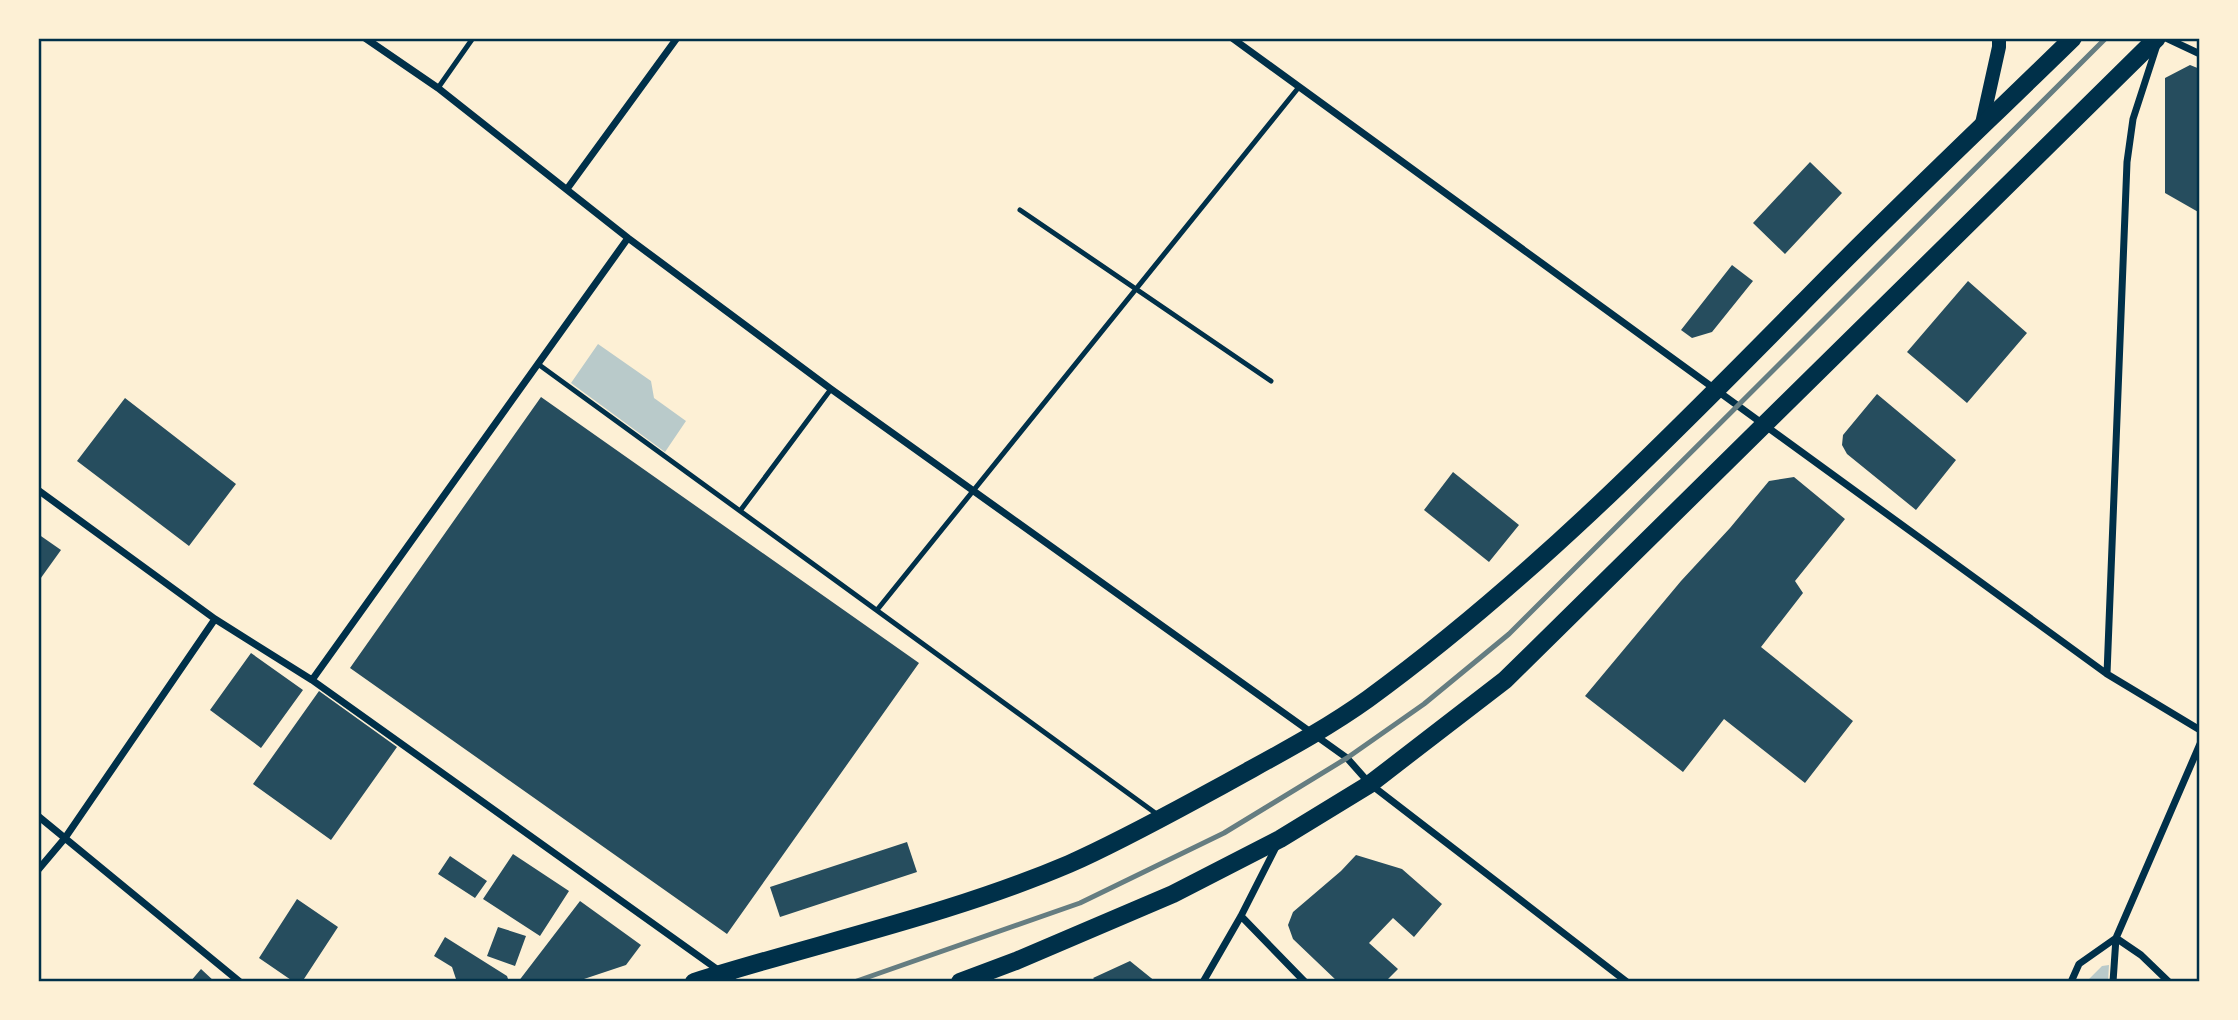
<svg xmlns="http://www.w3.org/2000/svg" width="2238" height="1020" viewBox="0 0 2238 1020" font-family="Overpass,sans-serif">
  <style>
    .green { fill: #b9caca }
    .building { fill: #264d5e }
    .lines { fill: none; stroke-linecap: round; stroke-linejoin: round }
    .service { stroke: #003049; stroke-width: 5 }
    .minor { stroke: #003049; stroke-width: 7 }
    .secondary { stroke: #003049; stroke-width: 14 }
    .primary { stroke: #003049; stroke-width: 18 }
    .rail { stroke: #657d81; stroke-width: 5 }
    .neatline { fill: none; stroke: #003049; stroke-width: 2.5 }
  </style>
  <rect width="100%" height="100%" fill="#fdf0d5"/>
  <path class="green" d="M 598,344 L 651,381 L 654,398 L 686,421 L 665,452 L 571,383 Z
    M 2109,965 L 2108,981 L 2087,981 L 2102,966 Z"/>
  <path class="building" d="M 2190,65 L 2200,69 L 2200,213 L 2165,193 L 2165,78 Z
    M 1810,162 L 1842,193 L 1785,254 L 1753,223 Z
    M 1732,265 L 1753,281 L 1712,332 L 1692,338 L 1681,330 Z
    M 1968,281 L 2027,333 L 1967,403 L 1907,352 Z
    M 1877,394 L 1956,460 L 1916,510 L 1847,454 L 1842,445 L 1843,435 Z
    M 541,397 L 919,663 L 727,934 L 350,668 Z
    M 125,398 L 236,484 L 189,546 L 77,461 Z
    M 1453,472 L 1519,525 L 1489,562 L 1424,510 Z
    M 1794,477 L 1845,519 L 1795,581 L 1803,593 L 1761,647 L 1853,721 L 1805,783 L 1724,719 L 1683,772 L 1585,696 L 1681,581 L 1730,528 L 1769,481 Z
    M 38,534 L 61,550 L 38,582 Z
    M 251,653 L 303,690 L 261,748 L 210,710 Z
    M 319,691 L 397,747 L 331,840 L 253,784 Z
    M 907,842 L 917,872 L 780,917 L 770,887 Z
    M 513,854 L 569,891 L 540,936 L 483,899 Z
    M 1356,855 L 1402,869 L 1442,904 L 1414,937 L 1393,918 L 1369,943 L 1398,969 L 1385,982 L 1338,982 L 1293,939 L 1288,925 L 1293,912 L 1341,871 Z
    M 450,856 L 487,881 L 475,898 L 438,874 Z
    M 297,899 L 338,927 L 302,982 L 294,982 L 259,958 Z
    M 580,901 L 641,945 L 626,965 L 575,982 L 518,982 Z
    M 498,927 L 526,936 L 515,966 L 487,956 Z
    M 445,937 L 507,976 L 509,982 L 457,982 L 452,967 L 434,956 Z
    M 1130,961 L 1156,982 L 1097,982 L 1093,978 Z
    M 201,969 L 215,982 L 190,982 Z"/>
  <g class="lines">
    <path class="service" d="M 438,88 L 473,38
      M 1020,210 L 1271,381
      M 538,364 L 1158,815
      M 740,511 L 831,389
      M 877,610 L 1299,87"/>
    <path class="minor" d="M 365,38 L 438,88 L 628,238 L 831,389 L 1347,758 L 1370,784 L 1627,982
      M 1232,38 L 2107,674 L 2200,730
      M 2166,38 L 2200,54
      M 567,189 L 677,38
      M 38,490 L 215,619 L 312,680 L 735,982
      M 2107,674 L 2127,162 L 2133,119 L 2157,45
      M 312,680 L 628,238
      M 38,816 L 240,982
      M 38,870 L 65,838 L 215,619
      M 1241,916 L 1305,982
      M 1203,982 L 1241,916 L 1276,847
      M 2071,982 L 2079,964 L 2116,938 L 2141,955 L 2169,982
      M 2113,982 L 2116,938 L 2200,744"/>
    <path class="secondary" d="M 1981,128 L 1999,47 L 1999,38"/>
    <path class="primary" d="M 694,982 C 818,943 949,915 1069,864 C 1121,841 1171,813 1221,786 C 1271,758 1322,732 1368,699 C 1533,579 1679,428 1822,283 C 1904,200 1989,120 2073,38
      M 960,982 L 1016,961 L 1173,894 L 1280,839 L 1370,784 L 1505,680 L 2157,38"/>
    <path class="rail" d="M 854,982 L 1080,903 L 1224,833 L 1347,758 L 1424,704 L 1509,634 L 2106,38"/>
  </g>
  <rect width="2238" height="1020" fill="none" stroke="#fdf0d5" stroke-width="80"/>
  <rect x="40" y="40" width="2158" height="940" class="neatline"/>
</svg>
